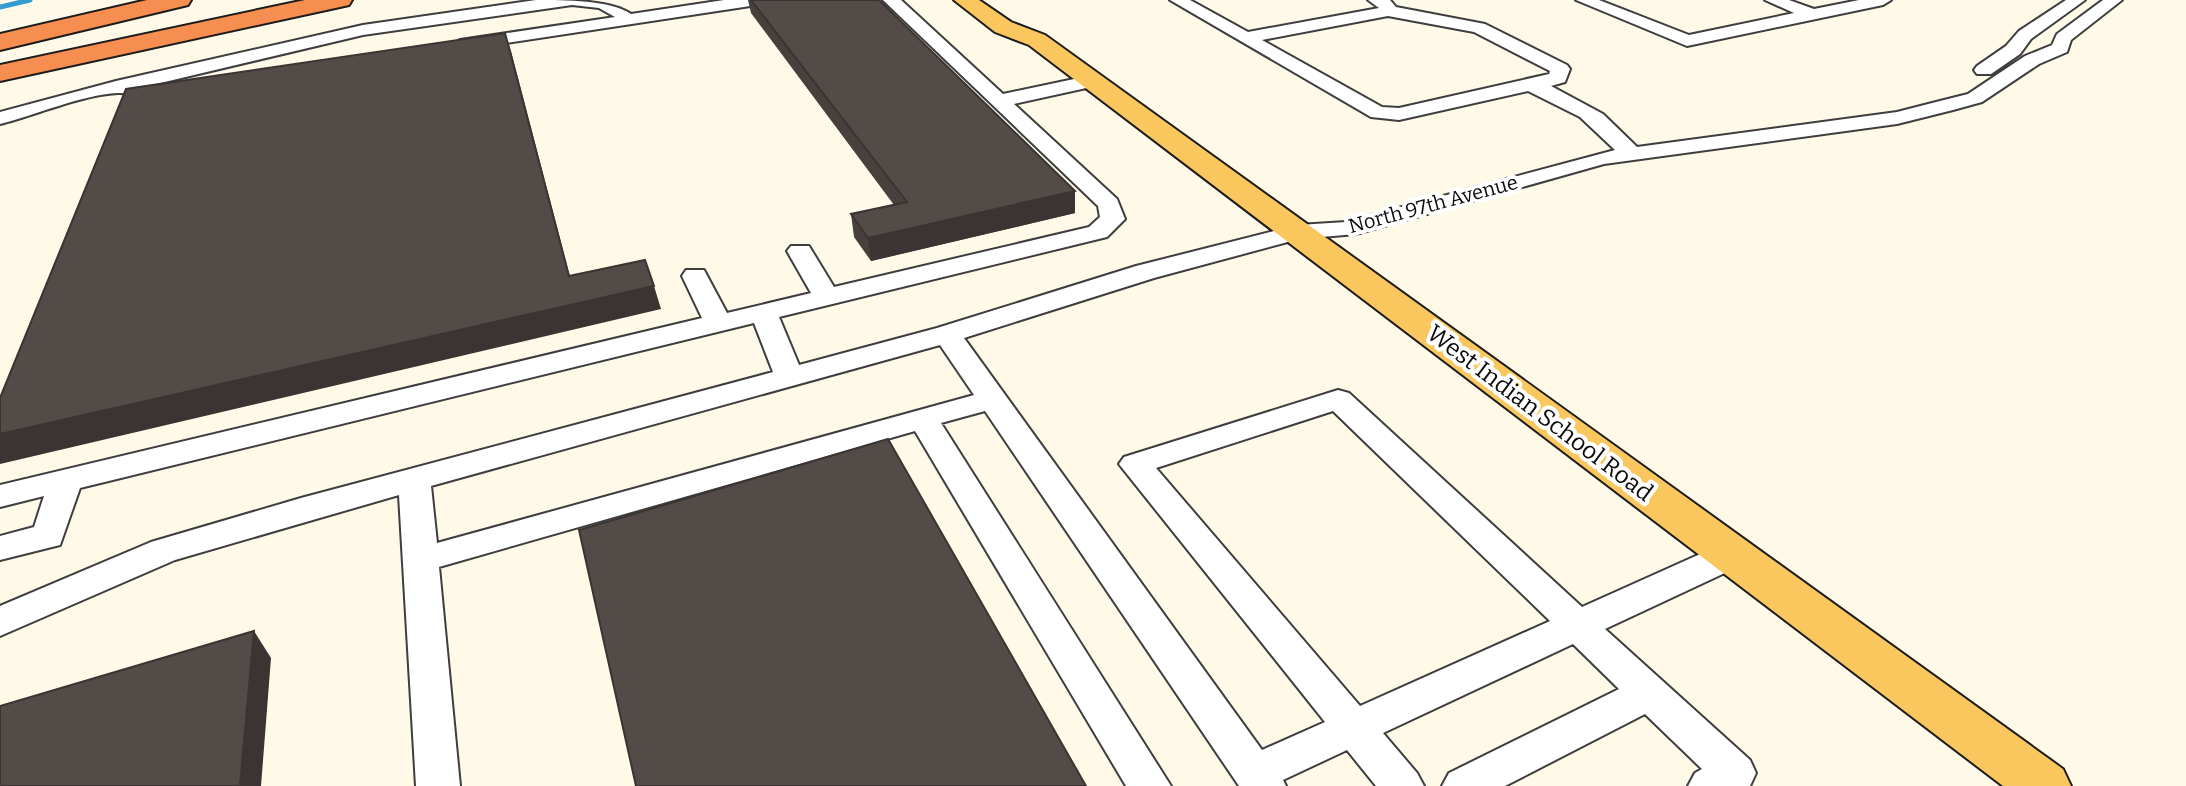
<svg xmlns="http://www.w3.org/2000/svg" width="2186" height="786" viewBox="0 0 2186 786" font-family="Bitter,serif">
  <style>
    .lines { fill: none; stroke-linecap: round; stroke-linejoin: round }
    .stream { stroke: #349cce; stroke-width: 5 }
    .minor-casing { stroke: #3e3e3e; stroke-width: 4 }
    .major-casing { stroke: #1c1c1c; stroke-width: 4 }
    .highway-casing { stroke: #1c1c1c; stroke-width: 4 }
    .minor { fill: #fff; fill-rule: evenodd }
    .major { fill: #fac75e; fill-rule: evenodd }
    .highway { fill: #f58e50; fill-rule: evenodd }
    .wall { fill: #47403d }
    .shaded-wall { fill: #3a3432 }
    .building { fill: #534b47; stroke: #3a3432; stroke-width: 2 }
    .labels { text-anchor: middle; stroke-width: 8; stroke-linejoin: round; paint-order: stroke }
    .far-street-label { font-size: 20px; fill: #0b0b0b; stroke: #fff }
    .street-label { font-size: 24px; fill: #0b0b0b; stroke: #fff }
  </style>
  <rect width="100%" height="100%" fill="#fff9e8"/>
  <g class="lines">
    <path class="stream" d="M 0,7 L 30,0"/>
    <defs>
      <path id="minor" d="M 536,0 C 565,0 611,0 631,14 L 724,0 L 765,0 L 757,5 L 466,49 L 457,44 L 460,40 L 615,17 L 599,8 L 572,5 L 363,35 L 152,85 L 176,84 L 179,88 C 164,104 137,92 118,93 C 81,95 36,115 0,124 L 0,112 L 116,81 L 363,25 Z
        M 883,0 L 901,0 L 1003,94 L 1093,75 L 1100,77 L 1103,81 L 1100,85 L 1014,104 L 1117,199 L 1125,219 L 1107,237 L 779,317 L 799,365 L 937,328 L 1136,266 L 1298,225 L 1346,222 L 1615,150 L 1580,117 L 1528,91 L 1399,120 L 1371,117 L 1170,0 L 1190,0 L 1248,32 L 1379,8 L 1368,0 L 1390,0 L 1396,7 L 1485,24 L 1567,65 L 1570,69 L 1565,82 L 1551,86 L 1603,114 L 1637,147 L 1897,112 L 1940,101 L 1968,94 L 2025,56 L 2052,45 L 2057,34 L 2103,0 L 2122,0 L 2071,40 L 2067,52 L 2039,64 L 1982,102 L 1953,110 L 1897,124 L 1604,164 L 1356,234 L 1299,239 L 1154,278 L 964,338 L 1262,750 L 1325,722 L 1119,464 L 1124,457 L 1338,390 L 1349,393 L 1582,607 L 1718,546 L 1731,542 L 1744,546 L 1749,555 L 1744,564 L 1605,629 L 1750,760 L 1756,773 L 1750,786 L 1688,786 L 1695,773 L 1702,769 L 1645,714 L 1505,786 L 1442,786 L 1449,773 L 1619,689 L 1573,644 L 1383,733 L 1417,773 L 1424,786 L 1376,786 L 1347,750 L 1283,780 L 1286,786 L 1239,786 L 985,411 L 941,423 L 1171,786 L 1126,786 L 915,431 L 439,567 L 460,786 L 416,786 L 399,495 L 175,560 L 0,636 L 0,606 L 151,542 L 301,498 L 773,372 L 754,323 L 80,488 L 60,545 L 0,560 L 0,536 L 34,527 L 44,496 L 0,507 L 0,485 L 702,318 L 682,276 L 686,270 L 704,270 L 727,313 L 811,293 L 787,251 L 791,246 L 809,246 L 834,287 L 1089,227 L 1100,217 L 1098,206 ZM 1388,16 L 1474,32 L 1550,71 L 1549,74 L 1399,108 L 1382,107 L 1262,40 ZM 940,345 L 974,395 L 437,543 L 431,486 ZM 1333,411 L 1550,621 L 1360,706 L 1156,468 Z
        M 1576,0 L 1599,0 L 1689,35 L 1794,13 L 1765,0 L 1789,0 L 1814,9 L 1859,0 L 1891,0 L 1883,5 L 1687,46 Z
        M 2066,0 L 2085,0 L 2031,39 L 2020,54 L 1991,74 L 1977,74 L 1974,70 L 1977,66 L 2006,46 L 2019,31 Z"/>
      <path id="major" d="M 954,0 L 979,0 L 1011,22 L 1045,35 L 2063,769 L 2071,786 L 2003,786 L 1029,45 L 995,32 Z"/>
      <path id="highway" d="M 147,0 L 191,0 L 188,5 L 0,50 L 0,34 Z
        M 305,0 L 352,0 L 349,5 L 340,7 L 0,81 L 0,65 Z"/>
    </defs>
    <use href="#minor" class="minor-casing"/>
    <use href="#major" class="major-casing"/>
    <use href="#highway" class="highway-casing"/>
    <use href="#minor" class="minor"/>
    <use href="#major" class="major"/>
    <use href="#highway" class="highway"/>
  </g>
  <path class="wall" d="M 748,0 L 879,0 L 1075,191 L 1075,213 L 871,261 L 854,237 L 851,214 L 894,205 L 751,13 Z"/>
  <path class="shaded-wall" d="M 505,33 L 511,51 L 576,300 L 569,276 Z
    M 1075,191 L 1075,213 L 871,261 L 868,238 Z
    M 654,286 L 661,309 L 0,464 L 0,434 Z
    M 254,631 L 271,658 L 261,786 L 240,786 Z"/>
  <path class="building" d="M 751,0 L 879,0 L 1075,191 L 868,238 L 851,214 L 907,202 Z
    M 505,33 L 569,276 L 645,260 L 654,286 L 0,434 L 0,398 L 126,89 Z
    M 888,439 L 1086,786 L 636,786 L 579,530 Z
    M 254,631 L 240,786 L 0,786 L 0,706 Z"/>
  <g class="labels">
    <g class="far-street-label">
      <text transform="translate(1433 204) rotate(-15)" y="7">North 97th Avenue</text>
    </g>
    <g class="street-label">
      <text transform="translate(1540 413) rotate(37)" y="8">West Indian School Road</text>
    </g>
  </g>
</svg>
